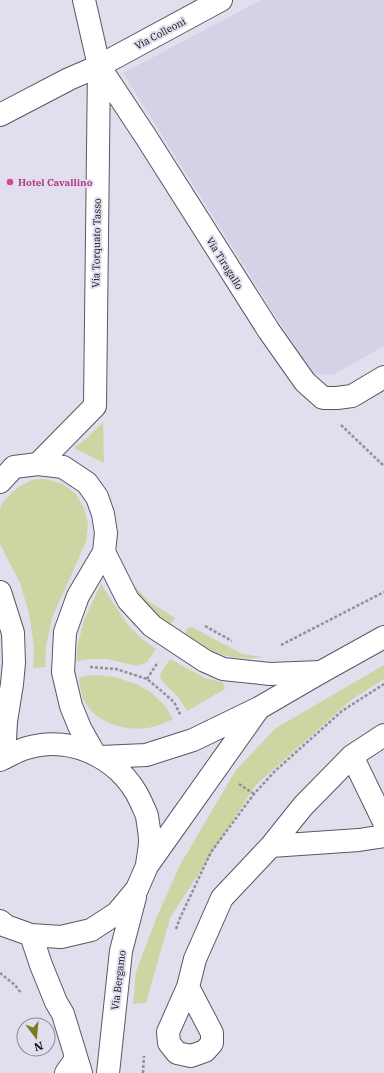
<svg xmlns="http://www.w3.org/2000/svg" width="384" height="1073" viewBox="0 0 384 1073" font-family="'IBM Plex Serif',serif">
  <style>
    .built { fill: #d6d1e7 }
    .green { fill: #ced5a2 }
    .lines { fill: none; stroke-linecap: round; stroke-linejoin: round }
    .minor-casing { stroke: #5a5764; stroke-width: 24 }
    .major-casing { stroke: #5a5764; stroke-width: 24 }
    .path { stroke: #918f9a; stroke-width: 2.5; stroke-dasharray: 3 2; stroke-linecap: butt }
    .minor { stroke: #fff; stroke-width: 22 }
    .major { stroke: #fff; stroke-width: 22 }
    .hotel-dot { fill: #d1479c; stroke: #e1deed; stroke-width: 1.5 }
    .labels { text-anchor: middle; stroke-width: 4; stroke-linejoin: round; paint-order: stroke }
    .street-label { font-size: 10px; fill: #0f0e13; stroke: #e1deed }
    .hotel-label { font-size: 10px; font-weight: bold; fill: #b23c85; stroke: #e1deed; text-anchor: start }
  </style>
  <rect width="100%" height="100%" fill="#e1deed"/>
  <path class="built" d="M 261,0 L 384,0 L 384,346 L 333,375 L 312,374 L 123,73 Z"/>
  <path class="green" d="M 103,422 L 104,463 L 74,448 L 89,436 Z
    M 46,479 L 63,484 L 76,494 L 84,508 L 88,524 L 86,542 L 52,618 L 46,646 L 45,667 L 33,668 L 34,647 L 29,613 L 20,583 L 0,544 L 0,509 C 3,498 20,485 30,481 C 35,479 41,479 46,479 Z
    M 101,584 L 127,624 L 142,639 L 156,649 L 147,662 L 137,666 L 107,659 L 91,659 L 76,661 L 78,644 L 84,620 Z
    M 134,587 L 136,587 L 148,601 L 175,618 L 169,625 C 155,614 144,602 134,587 Z
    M 192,627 L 242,654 L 263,657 C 255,658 246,659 238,658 C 218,656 200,645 184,635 L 188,628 Z
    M 170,659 L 205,678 L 221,682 L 224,684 L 225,689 L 187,711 L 179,698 L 163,682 L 160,678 L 161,673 Z
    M 384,665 L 384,679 L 351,700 L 256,785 L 170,918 L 146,1003 L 133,1004 L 136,972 L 156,919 L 180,865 L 236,770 L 276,728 Z
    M 95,675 L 115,677 L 136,684 L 151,692 L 165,706 L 173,719 C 165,723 156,727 147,728 C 125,731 96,723 85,702 C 81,695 80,686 79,678 L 85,676 Z"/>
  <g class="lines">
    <defs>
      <path id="minor" d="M 99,66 L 146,137 L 269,331 L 305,382 L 323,398 L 337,398 L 352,396 L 384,377
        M 0,115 L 69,79 L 99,66 L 221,0
        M 38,464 L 95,406 L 99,66 L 84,0
        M 0,482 L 14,467 L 38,464 L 63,467 L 87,483 L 97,497 L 103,514 L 106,533 L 104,552 L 78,596 L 65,632 L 63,672 L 71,706 L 80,728 L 94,753
        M 104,552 L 128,600 L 152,626 L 205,661 L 223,669 L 270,674 L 321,672
        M 0,592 L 13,633 L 14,663 L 12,684 L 6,721 L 4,758
        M 352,756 L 384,822
        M 271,846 L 359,840 L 384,836
        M 188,987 L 212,1033 L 212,1043 L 205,1051 L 191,1056 L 177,1053 L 169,1043 L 168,1032 L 188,987 L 195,959 L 222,898 L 271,846 L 303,806 L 352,756 L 384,735
        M 66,1073 L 76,1059"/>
      <path id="major" d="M 101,757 L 146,755 L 193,740 L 259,708 L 321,672 L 384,637
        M 0,760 C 5,757 11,755 16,752 C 64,731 120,755 141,802 C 143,807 146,812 147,816 C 148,824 150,833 150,841 C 150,848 148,857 147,865
        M 0,921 L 6,926 L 31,935 L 61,937 L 91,930 L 117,913 L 137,889 L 147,866 L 259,708
        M 31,935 L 41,965 L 56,1002 L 63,1014 L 81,1073
        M 108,1073 L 121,951 L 135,897"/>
    </defs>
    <use href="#minor" class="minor-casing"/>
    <use href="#major" class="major-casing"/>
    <path class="path" d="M 341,425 L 384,466
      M 205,626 L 232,641
      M 281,645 L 384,592
      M 90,667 L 116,669 L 147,679 L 158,688 L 174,702 L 181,716
      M 147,679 L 158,662
      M 239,784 L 254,794
      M 176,929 L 180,918 L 211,852 L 254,794 L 275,771 L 342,711 L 384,684
      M 0,973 L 15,985 L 21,993
      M 143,1073 L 144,1056"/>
    <use href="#minor" class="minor"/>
    <use href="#major" class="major"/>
  </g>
  <circle class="hotel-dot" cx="10" cy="182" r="4"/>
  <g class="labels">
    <g class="street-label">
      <text transform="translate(160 33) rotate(-28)" y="4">Via Colleoni</text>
      <text transform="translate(96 243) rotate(-89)" y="4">Via Torquato Tasso</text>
      <text transform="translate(225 263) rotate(58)" y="4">Via Tiragallo</text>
      <text transform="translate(118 980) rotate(-83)" y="4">Via Bergamo</text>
    </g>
    <g class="hotel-label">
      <text x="18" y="186">Hotel Cavallino</text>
    </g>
  </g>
  <g transform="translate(36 1037) rotate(164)"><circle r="19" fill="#e1deed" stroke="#8d8b96"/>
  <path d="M0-3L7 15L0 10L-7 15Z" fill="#7f791f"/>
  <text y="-6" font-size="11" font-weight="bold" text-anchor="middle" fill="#0f0e13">N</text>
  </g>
</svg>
